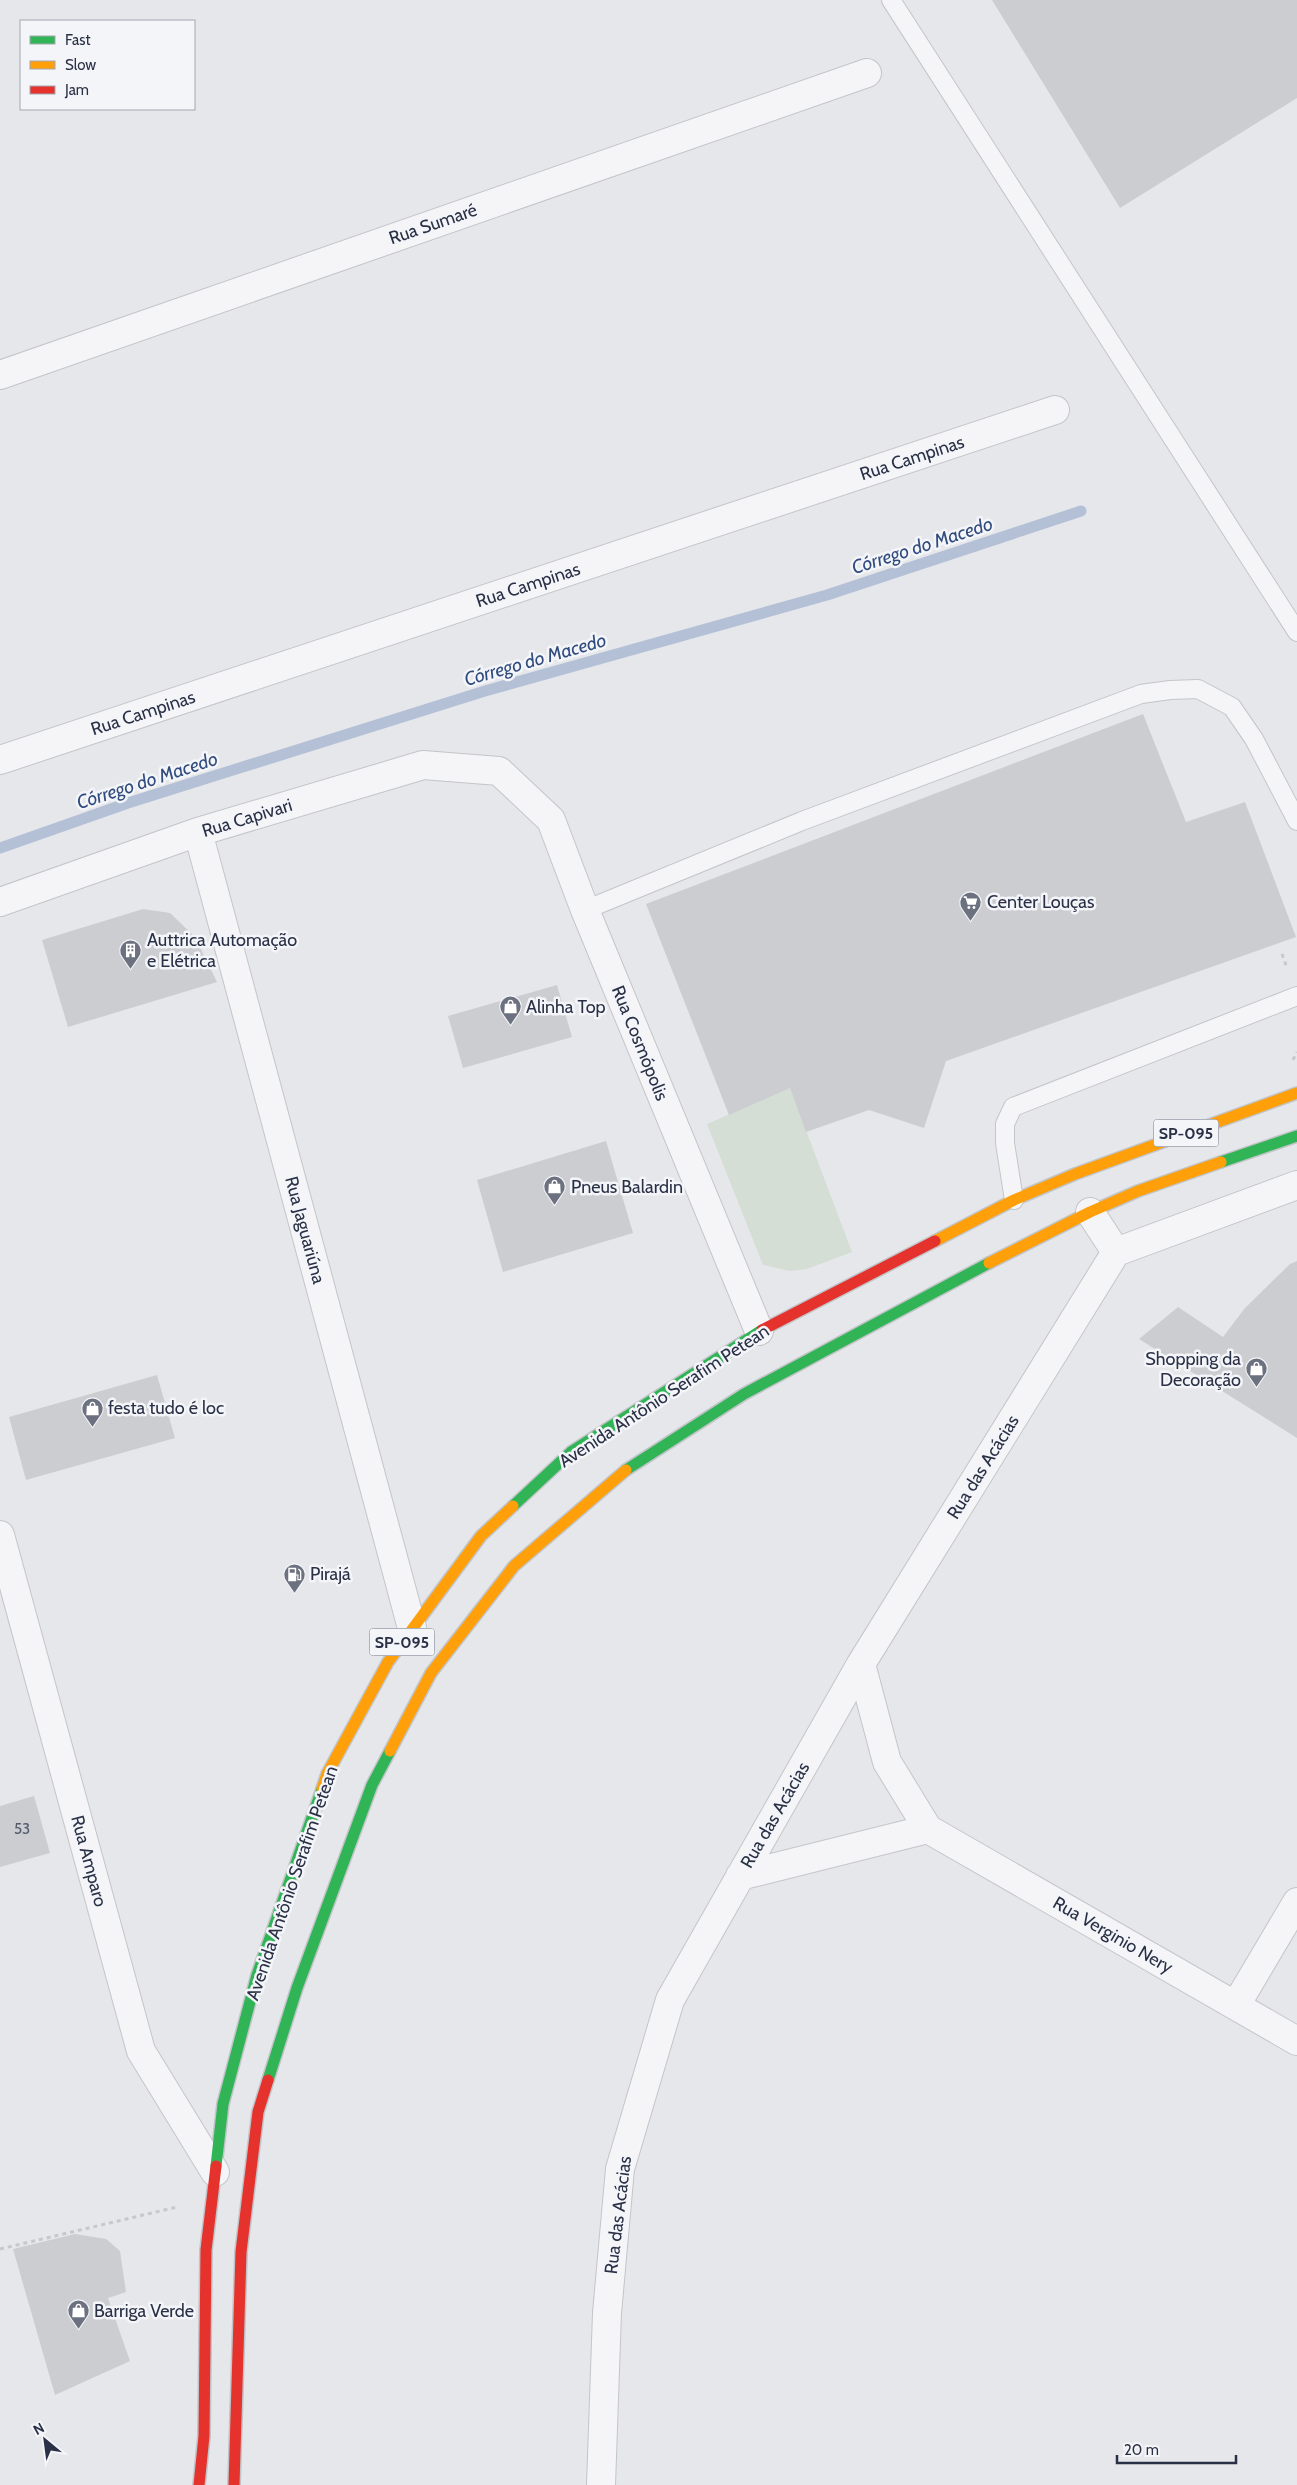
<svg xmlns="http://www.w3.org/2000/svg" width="1297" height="2485" viewBox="0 0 1297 2485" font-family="Cabin,sans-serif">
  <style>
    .green { fill: #d5ded5 }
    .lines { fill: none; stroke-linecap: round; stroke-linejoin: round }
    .stream { stroke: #b3c0d6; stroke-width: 11 }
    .building { fill: #cbcdd1 }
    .lane-casing { stroke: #c4c5c8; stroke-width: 20 }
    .street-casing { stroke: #c4c5c8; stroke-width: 30 }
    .fast-casing { stroke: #c1c4c8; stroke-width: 14 }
    .slow-casing { stroke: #c1c4c8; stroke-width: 14 }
    .jam-casing { stroke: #c1c4c8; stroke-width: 14 }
    .path { stroke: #c7c8cd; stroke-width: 3; stroke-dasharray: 4 4; stroke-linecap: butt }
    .lane { stroke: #f5f5f7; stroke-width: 18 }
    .street { stroke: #f5f5f7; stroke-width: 28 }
    .fast { stroke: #30b455; stroke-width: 11 }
    .slow { stroke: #ff9f0a; stroke-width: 11 }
    .jam { stroke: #e5322d; stroke-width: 11 }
    .labels { text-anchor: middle; stroke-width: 5; stroke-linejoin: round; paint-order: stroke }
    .number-label { font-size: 15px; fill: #545a6a }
    .shield { fill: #f4f5f9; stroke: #676c7c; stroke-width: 1 }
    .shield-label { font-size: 16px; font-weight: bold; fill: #2a3146 }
    .street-label { font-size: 18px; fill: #2a3146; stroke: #f4f5f9 }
    .poi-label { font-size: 18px; fill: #2a3146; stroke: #f4f5f9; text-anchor: start }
    .water-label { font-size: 19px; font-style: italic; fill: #304b7d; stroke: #f4f5f9 }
  </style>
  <rect width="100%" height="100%" fill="#e6e7ea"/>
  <path class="green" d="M 790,1088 L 852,1252 L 807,1269 L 790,1271 L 763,1265 L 707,1124 Z"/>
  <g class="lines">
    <path class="stream" d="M 0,848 L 128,803 L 485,691 L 827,595 L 1081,511"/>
  </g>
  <path class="building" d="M 992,0 L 1297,0 L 1297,98 L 1120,208 Z
    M 1143,714 L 1186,822 L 1245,802 L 1296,937 L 946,1061 L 924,1128 L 869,1110 L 806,1132 L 790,1088 L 729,1115 L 646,904 Z
    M 143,909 L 170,913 L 195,937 L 217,982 L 68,1027 L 42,940 Z
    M 557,985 L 572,1037 L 463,1068 L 448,1016 Z
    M 606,1141 L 633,1233 L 503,1272 L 477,1180 Z
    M 1297,1261 L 1297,1438 L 1139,1339 L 1178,1307 L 1223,1337 L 1245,1308 L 1290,1264 Z
    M 157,1375 L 175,1438 L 26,1480 L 9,1417 Z
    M 34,1796 L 50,1853 L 0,1867 L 0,1806 Z
    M 75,2234 L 106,2239 L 120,2251 L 126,2292 L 108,2298 L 130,2361 L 55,2395 L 13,2249 Z"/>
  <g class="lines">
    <defs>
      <path id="lane" d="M 891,0 L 1297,632
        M 585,910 L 802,821 L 1141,694 L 1170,690 L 1198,689 L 1232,707 L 1254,739 L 1297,821
        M 1014,1200 L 1005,1143 L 1005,1124 L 1013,1107 L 1297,996"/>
      <path id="street" d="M 0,375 L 867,73
        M 0,760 L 1055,410
        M 198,832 L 412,1628
        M 0,902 L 198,832 L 423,765 L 499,771 L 551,820 L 585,910 L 759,1331
        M 1116,1252 L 1297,1185
        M 0,1535 L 141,2051 L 215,2172
        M 861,1664 L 887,1762 L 928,1829 L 1297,2041
        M 740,1876 L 928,1829
        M 1236,2005 L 1297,1902
        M 601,2485 L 607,2313 L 620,2169 L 670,2000 L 861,1664 L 1116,1252 L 1090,1212"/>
      <path id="fast" d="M 1221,1162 L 1297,1136
        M 626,1470 L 744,1394 L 989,1263
        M 513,1506 L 571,1452 L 762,1330
        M 268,2080 L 297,1988 L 372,1785 L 390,1751
        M 216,2166 L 223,2104 L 257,1975 L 322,1789"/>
      <path id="slow" d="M 935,1241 L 1014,1200 L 1075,1174 L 1297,1093
        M 989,1263 L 1090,1212 L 1138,1191 L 1221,1162
        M 390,1751 L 431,1673 L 514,1566 L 626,1470
        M 322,1789 L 327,1774 L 388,1662 L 481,1536 L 513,1506"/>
      <path id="jam" d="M 762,1330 L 935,1241
        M 199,2485 L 204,2436 L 206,2250 L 216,2166
        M 234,2485 L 241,2252 L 258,2112 L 268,2080"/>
    </defs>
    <use href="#lane" class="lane-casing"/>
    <use href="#street" class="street-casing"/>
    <use href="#fast" class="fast-casing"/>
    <use href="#slow" class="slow-casing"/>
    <use href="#jam" class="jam-casing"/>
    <path class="path" d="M 1282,954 L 1287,968
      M 1293,1060 L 1297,1052
      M 0,2249 L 177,2207"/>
    <use href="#lane" class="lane"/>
    <use href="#street" class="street"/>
    <use href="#fast" class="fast"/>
    <use href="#slow" class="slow"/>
    <use href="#jam" class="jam"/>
  </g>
  <defs>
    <symbol id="supermarket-pin" viewBox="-11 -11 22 30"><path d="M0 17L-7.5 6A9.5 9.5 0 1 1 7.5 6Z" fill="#6c717f" stroke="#f4f5f9"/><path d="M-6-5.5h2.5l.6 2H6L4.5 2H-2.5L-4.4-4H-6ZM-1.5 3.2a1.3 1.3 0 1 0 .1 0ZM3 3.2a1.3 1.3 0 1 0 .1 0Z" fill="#fff"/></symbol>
    <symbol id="building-pin" viewBox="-11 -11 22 30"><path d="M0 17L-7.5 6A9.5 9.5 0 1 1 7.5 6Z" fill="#6c717f" stroke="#f4f5f9"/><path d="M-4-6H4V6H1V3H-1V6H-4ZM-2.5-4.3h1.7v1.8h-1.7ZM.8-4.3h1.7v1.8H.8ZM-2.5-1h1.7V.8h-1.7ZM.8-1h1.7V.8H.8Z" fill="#fff"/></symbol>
    <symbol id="shop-pin" viewBox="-11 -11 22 30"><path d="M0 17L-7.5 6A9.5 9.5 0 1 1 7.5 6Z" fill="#6c717f" stroke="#f4f5f9"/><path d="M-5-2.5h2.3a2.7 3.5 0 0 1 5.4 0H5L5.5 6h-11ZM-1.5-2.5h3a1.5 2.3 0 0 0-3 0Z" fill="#fff"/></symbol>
    <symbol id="fuel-pin" viewBox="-11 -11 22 30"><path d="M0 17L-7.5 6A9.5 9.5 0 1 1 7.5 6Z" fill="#6c717f" stroke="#f4f5f9"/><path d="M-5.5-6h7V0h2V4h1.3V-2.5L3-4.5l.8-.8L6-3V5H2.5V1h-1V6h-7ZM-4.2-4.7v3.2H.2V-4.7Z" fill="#fff"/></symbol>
  </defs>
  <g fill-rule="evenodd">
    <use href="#supermarket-pin" x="958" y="890" width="25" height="34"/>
    <use href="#building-pin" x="118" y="938" width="25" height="34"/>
    <use href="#shop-pin" x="498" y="994" width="25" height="34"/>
    <use href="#shop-pin" x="542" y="1174" width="25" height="34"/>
    <use href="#shop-pin" x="1244" y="1356" width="25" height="34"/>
    <use href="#shop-pin" x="80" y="1396" width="25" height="34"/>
    <use href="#fuel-pin" x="282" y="1562" width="25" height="34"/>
    <use href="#shop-pin" x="66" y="2298" width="25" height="34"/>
  </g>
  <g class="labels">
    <g class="number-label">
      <text x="22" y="1834">53</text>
    </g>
    <g class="shield">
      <rect x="1153.5" y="1119.5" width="65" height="27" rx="4"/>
      <rect x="369.5" y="1628.5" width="65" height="27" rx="4"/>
    </g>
    <g class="shield-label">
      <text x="1186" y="1139">SP-095</text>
      <text x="402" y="1648">SP-095</text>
    </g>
    <g class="street-label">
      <text transform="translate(433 224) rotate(-19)" y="6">Rua Sumaré</text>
      <text transform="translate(912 458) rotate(-18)" y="6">Rua Campinas</text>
      <text transform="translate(528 585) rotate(-18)" y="6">Rua Campinas</text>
      <text transform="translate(143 713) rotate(-18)" y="6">Rua Campinas</text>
      <text transform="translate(247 818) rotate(-17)" y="6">Rua Capivari</text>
      <text transform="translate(640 1043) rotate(68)" y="6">Rua Cosmópolis</text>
      <text transform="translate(305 1230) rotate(75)" y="6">Rua Jaguariúna</text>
      <text transform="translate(664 1396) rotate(-33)" y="6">Avenida Antônio Serafim Petean</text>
      <text transform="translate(983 1467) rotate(-58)" y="6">Rua das Acácias</text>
      <text transform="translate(775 1815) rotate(-60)" y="6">Rua das Acácias</text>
      <text transform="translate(89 1861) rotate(75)" y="6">Rua Amparo</text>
      <text transform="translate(292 1883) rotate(-71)" y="6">Avenida Antônio Serafim Petean</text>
      <text transform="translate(1113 1935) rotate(30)" y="6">Rua Verginio Nery</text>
      <text transform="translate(618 2215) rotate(-83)" y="6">Rua das Acácias</text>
    </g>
    <g class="poi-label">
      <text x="987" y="908">Center Louças</text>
      <text x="147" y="946">Auttrica Automação<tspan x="147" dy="21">e Elétrica</tspan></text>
      <text x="526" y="1013">Alinha Top</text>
      <text x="571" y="1193">Pneus Balardin</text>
      <text x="1241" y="1365" text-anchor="end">Shopping da<tspan x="1241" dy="21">Decoração</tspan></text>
      <text x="108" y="1414">festa tudo é loc</text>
      <text x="310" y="1580">Pirajá</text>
      <text x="94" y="2317">Barriga Verde</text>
    </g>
    <g class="water-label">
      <text transform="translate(922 545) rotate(-18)" y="7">Córrego do Macedo</text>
      <text transform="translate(535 659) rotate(-16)" y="7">Córrego do Macedo</text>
      <text transform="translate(147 780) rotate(-18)" y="7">Córrego do Macedo</text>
    </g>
  </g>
  <rect x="20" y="20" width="175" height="90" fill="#f4f5f9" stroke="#a3a7b1"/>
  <rect x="30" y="36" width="25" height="8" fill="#30b455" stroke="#a3a7b1"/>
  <text x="65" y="45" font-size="15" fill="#2a3146">Fast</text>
  <rect x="30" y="61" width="25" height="8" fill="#ff9f0a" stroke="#a3a7b1"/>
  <text x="65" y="70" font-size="15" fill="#2a3146">Slow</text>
  <rect x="30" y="86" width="25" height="8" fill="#e5322d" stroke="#a3a7b1"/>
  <text x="65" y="95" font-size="15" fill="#2a3146">Jam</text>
  <g transform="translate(45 2440) rotate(331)" stroke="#f4f5f9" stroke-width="4" paint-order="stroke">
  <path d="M0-4L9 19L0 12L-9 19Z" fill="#2a3146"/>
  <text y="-8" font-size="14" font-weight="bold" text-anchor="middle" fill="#2a3146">N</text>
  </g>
  <path d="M1117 2455v8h119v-8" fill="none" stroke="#2a3146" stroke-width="2.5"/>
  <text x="1124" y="2455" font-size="15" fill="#2a3146" stroke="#f4f5f9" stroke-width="4" paint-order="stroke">20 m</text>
</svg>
